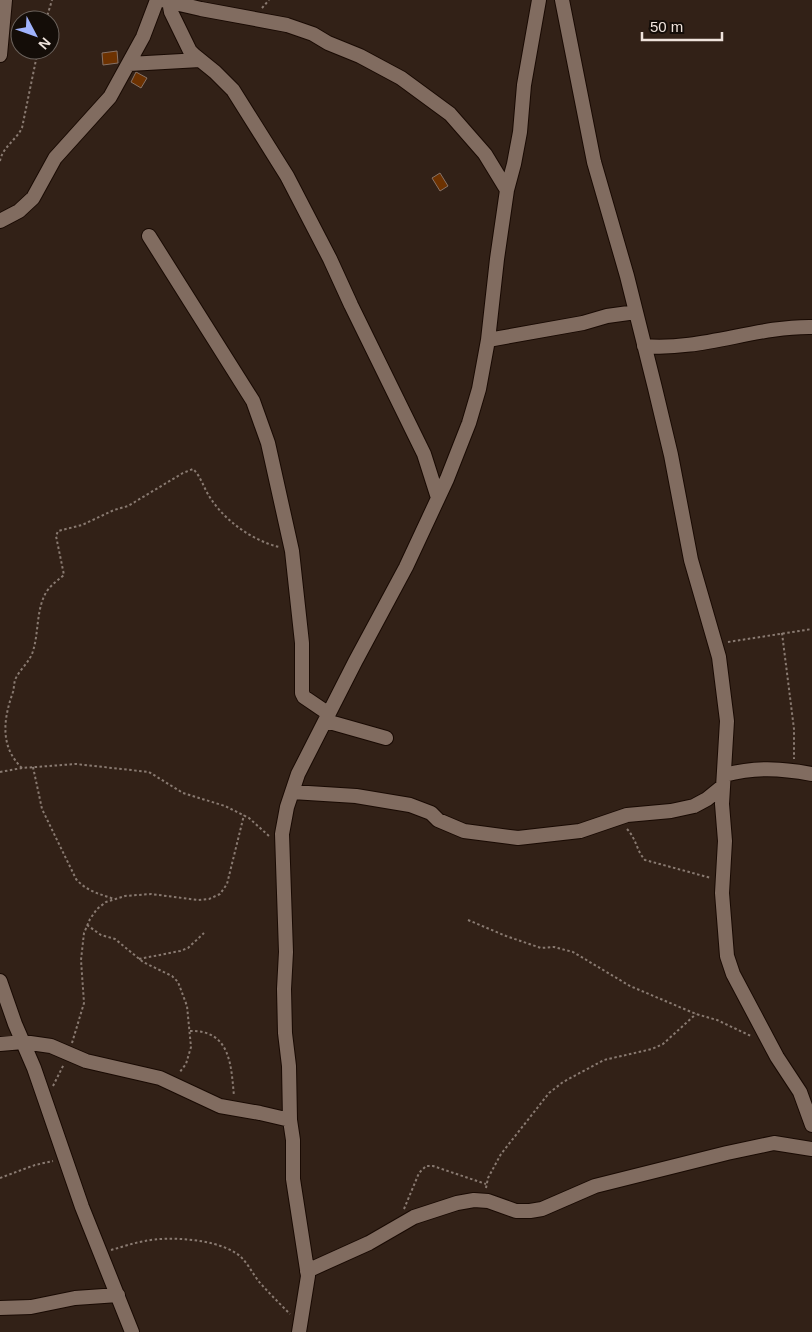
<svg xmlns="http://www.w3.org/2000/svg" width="812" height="1332" viewBox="0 0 812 1332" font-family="Helvetica,sans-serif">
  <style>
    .building { fill: #6d3201; stroke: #877266 }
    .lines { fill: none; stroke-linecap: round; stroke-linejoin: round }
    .minor-casing { stroke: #190a03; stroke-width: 16 }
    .path { stroke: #897a71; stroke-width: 2; stroke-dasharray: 2.5 2.5; stroke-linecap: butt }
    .minor { stroke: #816c60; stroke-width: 14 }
  </style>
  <rect width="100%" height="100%" fill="#322117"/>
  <path class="building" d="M 117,51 L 118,63 L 103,65 L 102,53 Z
    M 136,72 L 147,78 L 141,88 L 131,82 Z
    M 440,173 L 448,186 L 440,191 L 432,178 Z"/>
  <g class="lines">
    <defs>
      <path id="minor" d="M 162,0 L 201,9 L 287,25 L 313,34 L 328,43 L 360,56 L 401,78 L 450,114 L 485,154 L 507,190
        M 171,0 L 169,1 L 171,12 L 190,51 L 194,55 L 215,72 L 233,90 L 287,176 L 330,259 L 351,305 L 424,454 L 438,498
        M 562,0 L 594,162 L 627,276 L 655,388 L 671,455 L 691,560 L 719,657 L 727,721 L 722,804 L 725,841 L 722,893 L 727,956 L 733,974 L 777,1057 L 800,1092 L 812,1125
        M 0,55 L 5,0
        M 129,64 L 200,60
        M 0,221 L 19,211 L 33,198 L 55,158 L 110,97 L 143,37 L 157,0
        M 149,236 L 253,401 L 268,443 L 292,551 L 302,643 L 302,693 L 304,697 L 329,714
        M 488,340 L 583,323 L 607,316 L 636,312
        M 644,346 C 701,351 756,326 812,327
        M 326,721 L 386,738
        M 724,775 C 756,767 779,768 812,774
        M 292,792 L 356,796 L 410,805 L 431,813 L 438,820 L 464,831 L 518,838 L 580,831 L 627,815 L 671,811 L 694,806 L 707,799 L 723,786
        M 0,981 L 15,1024 L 34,1068 L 82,1207 L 132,1332
        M 0,1044 L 23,1042 L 51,1046 L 86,1061 L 160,1078 L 220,1106 L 260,1113 L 290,1120
        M 307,1271 L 369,1243 L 414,1217 L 457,1203 L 474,1200 L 488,1201 L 516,1211 L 530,1211 L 542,1209 L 595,1186 L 727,1153 L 774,1143 L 812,1149
        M 0,1308 L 31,1307 L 75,1298 L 118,1295
        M 299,1332 L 308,1276 L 293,1179 L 293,1140 L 290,1120 L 289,1066 L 285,1033 L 284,989 L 286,952 L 282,834 L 287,807 L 298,774 L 355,662 L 406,567 L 447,479 L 469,423 L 479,389 L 488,340 L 497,259 L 507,190 L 514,164 L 520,132 L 524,85 L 539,0"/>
    </defs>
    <use href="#minor" class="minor-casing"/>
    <path class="path" d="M 262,8 L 269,0
      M 46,20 L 52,0
      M 0,161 C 2,148 16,140 22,128 L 38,50
      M 782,633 L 794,729 L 794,759
      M 728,642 L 812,629
      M 33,767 L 42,809 L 76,879 C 86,891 100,894 114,899
      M 22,768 C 0,747 3,720 13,692 C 14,688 14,684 15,680 C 19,670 30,662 33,651 C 39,632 36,608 47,591 C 52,584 58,580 64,575 L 56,536 L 58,531 L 82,525 L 114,510 L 128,506 L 183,473 L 193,469 C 200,475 204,488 209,496 C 224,520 251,540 279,547
      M 0,772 L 22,768 L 76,764 L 149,772 L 183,793 L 225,806 L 249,818 L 269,836
      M 627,829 C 637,840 636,850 645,860 L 711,878
      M 468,920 L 506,936 L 541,948 L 554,947 L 573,952 L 630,986 L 696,1014 L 717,1020 L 751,1036
      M 87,925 L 101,935 L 115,939 L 143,962 L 172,976 L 178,982 L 187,1006 L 191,1047 L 186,1064 L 179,1073
      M 139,959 L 180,951 L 188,948 L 204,933
      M 190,1031 C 231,1030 231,1066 234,1096
      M 72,1043 L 84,1003 L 81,960 L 84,933 L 90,919 L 97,909 L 106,902 L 125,896 L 151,894 L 198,900 L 209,899 L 220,894 L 227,884 L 244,815
      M 53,1086 L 64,1064
      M 0,1178 L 35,1165 L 53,1161
      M 486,1188 L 488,1178 L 501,1154 L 549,1093 L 563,1082 L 604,1060 L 652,1049 L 663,1044 L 696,1014
      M 404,1209 L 419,1173 L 426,1166 L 433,1166 L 486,1184
      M 111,1250 C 122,1247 133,1243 145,1241 C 169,1236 213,1239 234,1252 C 246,1258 252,1274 261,1284 C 270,1294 280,1304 290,1314"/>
    <use href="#minor" class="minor"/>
  </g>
  <g transform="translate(35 35) rotate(131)"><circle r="24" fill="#140d08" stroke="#6c635d"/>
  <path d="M0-4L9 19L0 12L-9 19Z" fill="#a0b3fd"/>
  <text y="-8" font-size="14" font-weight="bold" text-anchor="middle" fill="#efe3dc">N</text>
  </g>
  <path d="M642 32v8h80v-8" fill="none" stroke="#efe3dc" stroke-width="2.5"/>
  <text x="650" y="32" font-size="15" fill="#efe3dc" stroke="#140d08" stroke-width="4" paint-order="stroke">50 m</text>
</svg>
